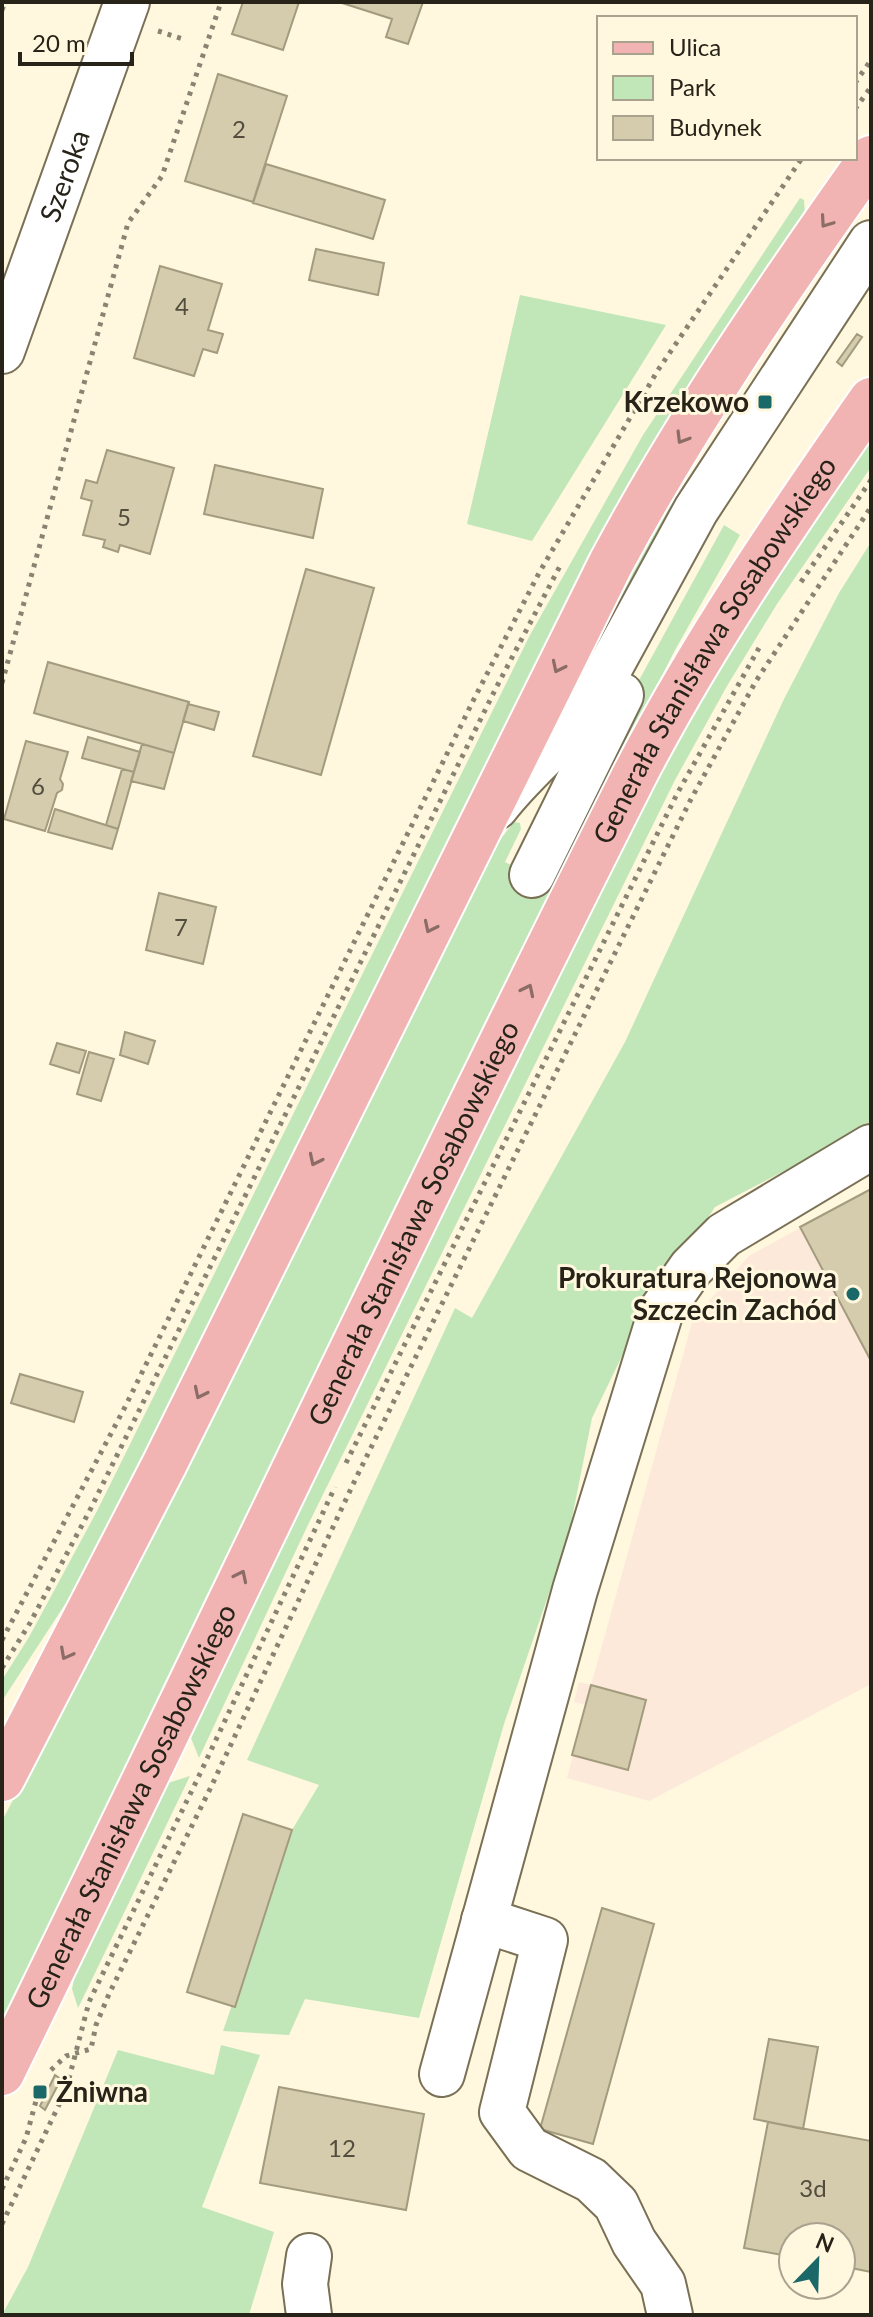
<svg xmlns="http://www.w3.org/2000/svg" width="873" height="2317" viewBox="0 0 873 2317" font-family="Lato,sans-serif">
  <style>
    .commercial { fill: #fde9da }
    .green { fill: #c1e7b9 }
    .building { fill: #d5cbad; stroke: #a39b7e; stroke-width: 2 }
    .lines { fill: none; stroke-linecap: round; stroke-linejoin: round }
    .minor-casing { stroke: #797055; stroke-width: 48 }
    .major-casing { stroke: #fff; stroke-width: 48 }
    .path { stroke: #898472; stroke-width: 5; stroke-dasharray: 4 6; stroke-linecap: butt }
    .minor { stroke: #fff; stroke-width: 44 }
    .major { stroke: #f1b4b3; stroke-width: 44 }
    .oneway { stroke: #8c6c66 }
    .poi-dot { fill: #1b6868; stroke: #fff7de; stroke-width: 3 }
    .labels { text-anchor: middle; stroke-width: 6; stroke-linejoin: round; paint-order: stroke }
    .number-label { font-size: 24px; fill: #524d3d }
    .street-label { font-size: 28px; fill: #272318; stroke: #fff7de }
    .poi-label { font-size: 28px; font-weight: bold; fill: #272318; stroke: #fff7de; text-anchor: end }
  </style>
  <rect width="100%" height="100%" fill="#fff7de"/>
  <path class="commercial" d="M 871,1189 L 871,1684 L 649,1801 L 567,1778 L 586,1705 L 574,1702 L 579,1682 L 591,1685 L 693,1319 L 749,1256 Z"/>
  <path class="green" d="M 800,198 L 804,200 L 805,215 L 90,1566 L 2,1701 L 2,1680 L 29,1637 L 97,1511 L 530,635 L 643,435 Z
    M 520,295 L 666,325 L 532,541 L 467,524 Z
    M 871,433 L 871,467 L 777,604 L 727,686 L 675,780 L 306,1529 L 199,1758 L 189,1733 L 240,1623 L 659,770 L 714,672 Z
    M 673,496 L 690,505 L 624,624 L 565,700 L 608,614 Z
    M 724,525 L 740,535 L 675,650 L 621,756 L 614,755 L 632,693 Z
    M 871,542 L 871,1121 L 834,1145 L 715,1207 L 637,1325 L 592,1418 L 568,1538 L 504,1724 L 419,2018 L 305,1999 L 289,2035 L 223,2031 L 292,1830 L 319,1785 L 247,1760 L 455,1308 L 472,1318 L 625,1042 L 784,699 L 839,593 Z
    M 514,822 L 520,823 L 521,829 L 505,862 L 539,879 L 559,868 L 554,892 L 301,1403 L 2,2027 L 2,1821 L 150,1536 L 484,860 Z
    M 190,1776 L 83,1998 L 78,2008 L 72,1989 L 76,1970 L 165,1784 Z
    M 221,2045 L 260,2055 L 202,2207 L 274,2232 L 249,2315 L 2,2315 L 28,2267 L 118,2050 L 214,2075 Z"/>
  <path class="building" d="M 243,2 L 299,2 L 283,50 L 232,34 Z
    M 339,2 L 423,2 L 408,44 L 386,37 L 392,19 Z
    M 218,74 L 287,96 L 253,202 L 185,181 Z
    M 266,164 L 385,200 L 373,239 L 253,203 Z
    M 316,249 L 384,263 L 378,295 L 309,280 Z
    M 160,266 L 222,284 L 208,330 L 223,334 L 217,353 L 203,349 L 194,376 L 134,358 Z
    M 857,334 L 862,337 L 842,366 L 837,362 Z
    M 107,450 L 174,468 L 150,554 L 120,545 L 118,552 L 103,547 L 105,540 L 83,535 L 92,501 L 81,498 L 86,480 L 97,483 Z
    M 215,465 L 323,489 L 313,538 L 204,514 Z
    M 306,569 L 374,588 L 321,775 L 253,756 Z
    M 48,662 L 189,702 L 174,753 L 34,713 Z
    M 188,704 L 219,712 L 214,730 L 183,721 Z
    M 88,737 L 140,752 L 134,772 L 82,758 Z
    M 26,741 L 68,752 L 60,779 L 63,784 L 62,790 L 57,793 L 45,831 L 4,819 Z
    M 142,744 L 174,753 L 164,789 L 131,781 Z
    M 122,769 L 134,772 L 118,829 L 106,825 Z
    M 55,809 L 118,829 L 112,849 L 48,832 Z
    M 159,893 L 216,907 L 203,964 L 146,950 Z
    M 125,1032 L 155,1041 L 148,1064 L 120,1055 Z
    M 57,1043 L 86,1051 L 79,1073 L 50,1064 Z
    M 89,1052 L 114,1059 L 101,1101 L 77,1094 Z
    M 871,1189 L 871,1361 L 800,1227 Z
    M 20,1374 L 83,1392 L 74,1422 L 11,1403 Z
    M 591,1685 L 646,1700 L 628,1770 L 572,1755 Z
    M 243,1814 L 292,1830 L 235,2007 L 187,1992 Z
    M 602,1908 L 654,1924 L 593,2144 L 540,2129 Z
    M 769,2039 L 818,2047 L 803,2129 L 754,2119 Z
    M 55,2075 L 61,2079 L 45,2110 L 40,2106 Z
    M 279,2087 L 424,2114 L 406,2210 L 260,2183 Z
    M 768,2122 L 871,2141 L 871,2272 L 841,2266 L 841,2237 L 793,2237 L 793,2257 L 744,2248 Z"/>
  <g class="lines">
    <defs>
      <g id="minor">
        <path id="s1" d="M 2,351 L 127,2"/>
        <path d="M 496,807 C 524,770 562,742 590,704 L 696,510 L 871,243"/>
        <path d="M 532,875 L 621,695"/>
        <path d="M 484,1920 L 545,1940 L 502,2112 L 529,2149 L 591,2180 L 616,2204 L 634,2242 L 663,2284 L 670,2315"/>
        <path d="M 442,2074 L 575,1590 L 661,1311 L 691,1268 L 724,1235 L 871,1147"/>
        <path d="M 309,2256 L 305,2284 L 309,2315"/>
      </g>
      <g id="major">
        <path d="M 2,1779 L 164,1465 L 611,563 C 687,421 778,289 871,158"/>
        <path id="s2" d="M 2,2073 C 214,1640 418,1204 635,774 C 703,643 786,522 871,400"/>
      </g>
    </defs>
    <use href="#minor" class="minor-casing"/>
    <use href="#major" class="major-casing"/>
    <path class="path" d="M 2,10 L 5,2
      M 158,31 L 183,39
      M 855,83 L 871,60
      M 855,109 L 871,87
      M 801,582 L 871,480
      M 2,683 L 128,223 L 162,176 L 221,2
      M 346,1463 L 677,794 L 759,648
      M 2,1640 L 125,1407 L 473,701 L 539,573 L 658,370 L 802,158
      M 2,1668 L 30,1623 L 90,1510 L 496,688 L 560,566
      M 51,2070 L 66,2056 L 91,2049 L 96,2025 L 109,1994 L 211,1787 L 356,1478 L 690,801 L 756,681 L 871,507
      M 2,2189 L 26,2138 L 37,2097
      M 2,2224 L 66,2090 L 89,2002 L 197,1780 L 335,1487"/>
    <use href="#minor" class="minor"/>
    <use href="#major" class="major"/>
  </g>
  <defs><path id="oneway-chevron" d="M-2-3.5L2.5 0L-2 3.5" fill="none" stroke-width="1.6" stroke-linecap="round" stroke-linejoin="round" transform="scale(2)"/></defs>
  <g class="oneway">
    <use href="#oneway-chevron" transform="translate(826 222) rotate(125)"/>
    <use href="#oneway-chevron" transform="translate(682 438) rotate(121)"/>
    <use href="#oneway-chevron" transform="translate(558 667) rotate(116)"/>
    <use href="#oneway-chevron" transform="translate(430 927) rotate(116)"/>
    <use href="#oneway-chevron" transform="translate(528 990) rotate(-64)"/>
    <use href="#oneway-chevron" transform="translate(315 1160) rotate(116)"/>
    <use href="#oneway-chevron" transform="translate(200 1393) rotate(116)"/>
    <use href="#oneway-chevron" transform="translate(241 1576) rotate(-64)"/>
    <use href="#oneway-chevron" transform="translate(66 1654) rotate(118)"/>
  </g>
  <g class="poi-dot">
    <rect x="757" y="394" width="16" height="16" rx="4"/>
    <circle cx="853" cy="1294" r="8"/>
    <rect x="32" y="2084" width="16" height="16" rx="4"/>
  </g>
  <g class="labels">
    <g class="number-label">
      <text x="239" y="138">2</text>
      <text x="182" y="315">4</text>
      <text x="124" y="526">5</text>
      <text x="38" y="795">6</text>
      <text x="181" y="936">7</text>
      <text x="342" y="2157">12</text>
      <text x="813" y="2197">3d</text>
    </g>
    <g class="street-label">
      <text dy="10" stroke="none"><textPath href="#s1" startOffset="186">Szeroka</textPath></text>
      <text dy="10" stroke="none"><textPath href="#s2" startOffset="1592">Generała Stanisława Sosabowskiego</textPath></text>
      <text dy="10" stroke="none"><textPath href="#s2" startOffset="944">Generała Stanisława Sosabowskiego</textPath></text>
      <text dy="10" stroke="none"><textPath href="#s2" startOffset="296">Generała Stanisława Sosabowskiego</textPath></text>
    </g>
    <g class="poi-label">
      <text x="749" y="412">Krzekowo</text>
      <text x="837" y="1288">Prokuratura Rejonowa<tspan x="837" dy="32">Szczecin Zachód</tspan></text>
      <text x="56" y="2102" text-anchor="start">Żniwna</text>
    </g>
  </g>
  <rect width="873" height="2317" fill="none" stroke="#272318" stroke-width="8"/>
  <rect x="597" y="16" width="260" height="144" fill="#fff7de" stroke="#a9a28f" stroke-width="2"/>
  <rect x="613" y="42" width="40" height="12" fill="#f1b4b3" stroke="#a9a28f" stroke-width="2"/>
  <text x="669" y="56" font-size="24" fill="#272318">Ulica</text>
  <rect x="613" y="76" width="40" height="24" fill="#c1e7b9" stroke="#a9a28f" stroke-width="2"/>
  <text x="669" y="96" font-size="24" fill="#272318">Park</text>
  <rect x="613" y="116" width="40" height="24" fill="#d5cbad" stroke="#a9a28f" stroke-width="2"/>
  <text x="669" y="136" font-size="24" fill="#272318">Budynek</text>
  <g transform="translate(817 2261) rotate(23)"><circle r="38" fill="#fff7de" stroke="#a9a28f" stroke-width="2"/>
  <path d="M0-6L14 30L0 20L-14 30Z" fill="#1b6868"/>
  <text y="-12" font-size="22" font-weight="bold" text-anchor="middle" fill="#272318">N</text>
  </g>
  <path d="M20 52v12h112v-12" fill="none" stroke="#272318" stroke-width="4"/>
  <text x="32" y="52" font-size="24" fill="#272318" stroke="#fff7de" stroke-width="6" paint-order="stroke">20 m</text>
</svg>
